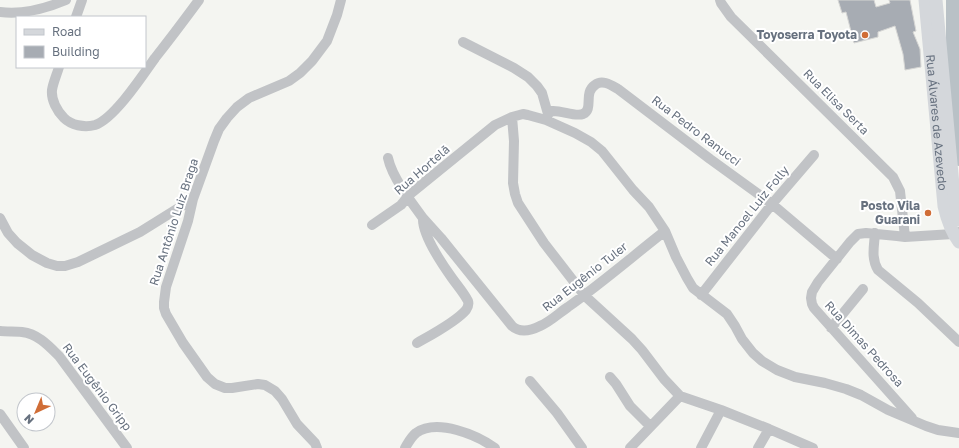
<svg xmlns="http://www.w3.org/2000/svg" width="959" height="448" viewBox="0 0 959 448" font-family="'Golos Text',sans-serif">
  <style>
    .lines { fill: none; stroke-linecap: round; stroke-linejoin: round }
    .river { stroke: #b9c1c6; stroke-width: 14 }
    .building { fill: #a7acb3; stroke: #d6d6d4 }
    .minor { stroke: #c1c3c6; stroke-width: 10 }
    .major { stroke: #d4d7db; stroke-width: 13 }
    .poi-dot { fill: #d06d36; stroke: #fff; stroke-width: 1.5 }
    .labels { text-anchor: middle; stroke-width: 4; stroke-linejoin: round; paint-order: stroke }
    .poi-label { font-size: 12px; font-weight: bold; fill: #67717f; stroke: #fff; text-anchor: end }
    .street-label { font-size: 12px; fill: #67717f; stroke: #fff }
  </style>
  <rect width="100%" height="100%" fill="#f4f5f1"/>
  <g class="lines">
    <path class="river" d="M 953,0 L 953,74 L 959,159"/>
  </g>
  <path class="building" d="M 838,0 L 874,0 L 876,7 L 890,3 L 889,0 L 910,0 L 916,31 L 913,32 L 920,49 L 921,67 L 905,70 L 903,54 L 895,26 L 878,32 L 878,37 L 854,43 L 846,12 L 842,13 Z"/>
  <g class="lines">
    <path class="minor" d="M 720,0 L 721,3 L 731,17 L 893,177 L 900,191 L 905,237
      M 0,12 C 23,15 45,9 66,0
      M 76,17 L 82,0
      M 463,42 L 514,68 L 528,77 L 537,86 L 542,93 L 548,114
      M 59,67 C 57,74 53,83 52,90 C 51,100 57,111 64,118 C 71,125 84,128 95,125 C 114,119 143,75 155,58 C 170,39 185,19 199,0
      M 512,117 L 514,141 L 513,183 L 515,194 L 518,203 L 544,243 L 585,296 L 632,339 L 642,350 L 664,379 L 680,396 L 721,410 L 769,429 L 813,448
      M 546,120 L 548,114 L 552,111 C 561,110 575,117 583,114 C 594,109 583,93 595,85 C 602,79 611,85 618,89 L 710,159 L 772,204 L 837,259
      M 388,158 C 392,177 411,202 423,218
      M 0,218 L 8,233 L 17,243 L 32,255 L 47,263 L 57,266 L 65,266 L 78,262 L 140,232 L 193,199
      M 372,225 L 401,205 L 410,194 L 495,125 L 512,117 L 523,114 L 528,115 L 546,120 L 575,133 L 591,142 L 602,151 L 610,161 L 633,190 L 649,207 L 665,231 L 676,257 L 687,278 L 693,288 L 727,314 L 735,326 L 742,339 L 753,353 L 762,361 L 777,370 L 795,377 L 825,383 L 846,389 L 861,395 L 888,410 L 926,426 L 938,430 L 959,433
      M 875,233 C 874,247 871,258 878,270 L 918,303 L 959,342
      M 701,295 L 772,204 L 814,155
      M 831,328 L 863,289
      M 0,331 C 7,332 15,331 22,332 C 38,334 48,345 59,356 L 127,448
      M 417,343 C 431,335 456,322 466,310 C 468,307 469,304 468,301 C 464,293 457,285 452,278 C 442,264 422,235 423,218 L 441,238 L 512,326 C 520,333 530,331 540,326 C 550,322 559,313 568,307 C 602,283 633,256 665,231
      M 610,377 L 616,384 L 630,406 L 650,426
      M 530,381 L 557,413 L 582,448
      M 0,414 L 24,448
      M 912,418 L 814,308 L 812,304 L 811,298 L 812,292 L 818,282 L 850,242 L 858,234 L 866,233 L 897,236 L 905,237 L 953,234 L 959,232
      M 317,448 L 315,443 L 297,424 L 282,399 L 275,391 L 265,385 L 258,384 L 232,388 L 225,388 L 215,384 L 207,377 L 183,343 L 166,314 L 164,308 L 164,302 L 166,287 L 188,221 L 193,199 L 214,141 L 219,129 L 227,118 L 237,107 L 249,98 L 289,81 L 300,73 L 312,61 L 327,41 L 337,15 L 341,0
      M 405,448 C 408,443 411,437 416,433 C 437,418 477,435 495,448
      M 630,448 L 680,396
      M 701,448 L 721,410
      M 758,448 L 769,429"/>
    <g class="major">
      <path id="s1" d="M 925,0 L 944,206 C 947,219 951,231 959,242"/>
      <path d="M 936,0 L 954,196 L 959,220"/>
    </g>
  </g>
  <g class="poi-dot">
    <circle cx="865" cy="35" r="4"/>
    <circle cx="928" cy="213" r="4"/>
  </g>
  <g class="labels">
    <g class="poi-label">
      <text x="857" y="39">Toyoserra Toyota</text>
      <text x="920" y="210">Posto Vila<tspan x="920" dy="14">Guarani</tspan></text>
    </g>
    <g class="street-label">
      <text transform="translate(836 102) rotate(45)" y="4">Rua Elisa Serta</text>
      <text dy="4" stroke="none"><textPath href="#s1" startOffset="123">Rua Álvares de Azevedo</textPath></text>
      <text transform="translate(696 131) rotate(37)" y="4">Rua Pedro Ranucci</text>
      <text transform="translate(422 170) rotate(-41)" y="4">Rua Hortelã</text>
      <text transform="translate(747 216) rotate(-51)" y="4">Rua Manoel Luiz Folly</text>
      <text transform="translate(174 222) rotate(-72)" y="4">Rua Antônio Luiz Braga</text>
      <text transform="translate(585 277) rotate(-38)" y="4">Rua Eugênio Tuler</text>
      <text transform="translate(864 344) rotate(48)" y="4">Rua Dimas Pedrosa</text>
      <text transform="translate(97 387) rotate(53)" y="4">Rua Eugênio Gripp</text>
    </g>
  </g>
  <rect x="16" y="16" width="130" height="52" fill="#ffffff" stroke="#c2c6cc"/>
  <rect x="24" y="29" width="20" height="6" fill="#d4d7db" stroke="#c2c6cc"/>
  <text x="52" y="36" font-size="12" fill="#67717f">Road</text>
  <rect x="24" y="46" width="20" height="12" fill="#a7acb3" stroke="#c2c6cc"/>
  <text x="52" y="56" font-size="12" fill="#67717f">Building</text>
  <g transform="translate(36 412) rotate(224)"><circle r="19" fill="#ffffff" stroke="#c2c6cc"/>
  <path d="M0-3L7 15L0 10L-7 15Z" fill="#d06d36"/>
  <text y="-6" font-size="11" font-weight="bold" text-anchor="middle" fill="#67717f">N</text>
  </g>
</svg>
